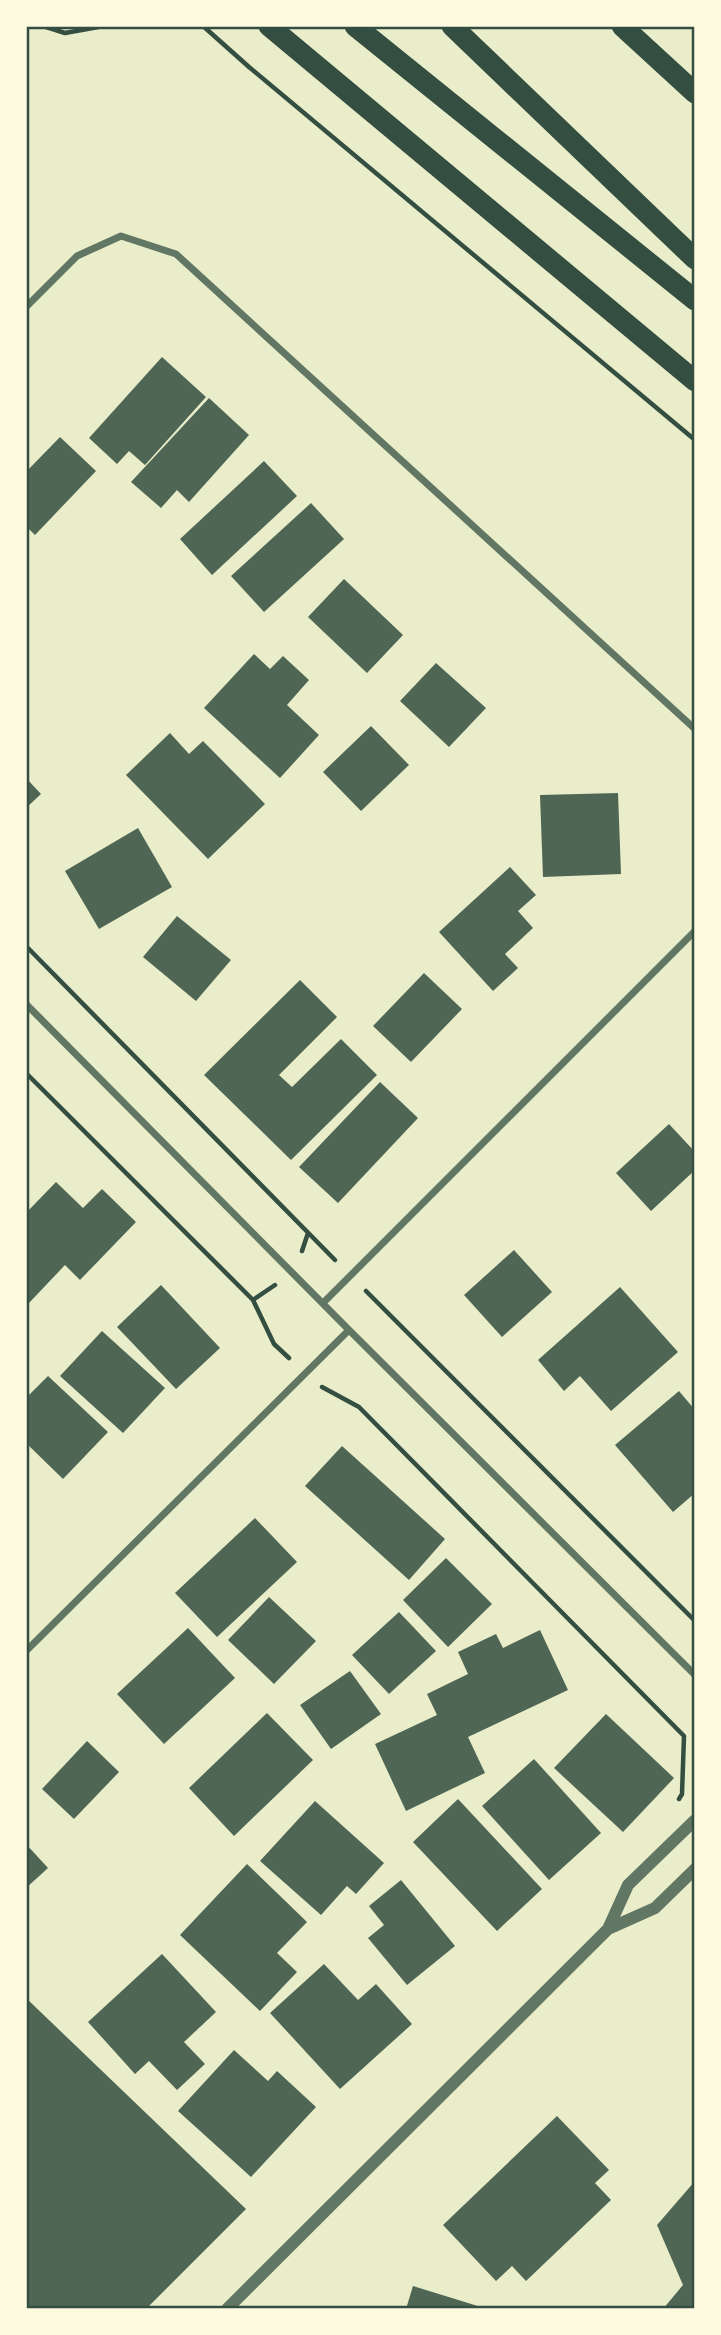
<svg xmlns="http://www.w3.org/2000/svg" width="721" height="2335" viewBox="0 0 721 2335" font-family="'Noto Sans',sans-serif">
  <style>
    .building { fill: #4f6655 }
    .lines { fill: none; stroke-linecap: round; stroke-linejoin: round }
    .path { stroke: #344e41; stroke-width: 4.5 }
    .minor { stroke: #617663; stroke-width: 7 }
    .tertiary { stroke: #617663; stroke-width: 12 }
    .motorway { stroke: #344e41; stroke-width: 21 }
    .neatline { fill: none; stroke: #344e41; stroke-width: 2.5 }
  </style>
  <rect width="100%" height="100%" fill="#e9edc9"/>
  <path class="building" d="M 162,357 L 206,397 L 145,465 L 129,451 L 117,464 L 89,438 Z
    M 209,398 L 249,435 L 189,502 L 177,490 L 161,508 L 131,482 Z
    M 60,437 L 96,471 L 35,535 L 26,526 L 26,472 Z
    M 264,461 L 297,496 L 212,575 L 180,539 Z
    M 311,503 L 344,539 L 264,612 L 231,576 Z
    M 344,579 L 403,635 L 367,673 L 308,617 Z
    M 254,654 L 270,669 L 283,656 L 309,680 L 287,705 L 319,735 L 280,778 L 204,708 Z
    M 436,663 L 486,708 L 449,747 L 400,701 Z
    M 371,726 L 409,765 L 361,811 L 323,772 Z
    M 170,733 L 189,754 L 203,741 L 265,804 L 208,859 L 126,775 Z
    M 26,778 L 41,794 L 26,808 Z
    M 618,793 L 621,874 L 543,877 L 540,795 Z
    M 138,828 L 172,887 L 99,929 L 65,871 Z
    M 510,867 L 536,895 L 518,911 L 533,928 L 505,954 L 518,968 L 493,991 L 439,932 Z
    M 177,916 L 231,960 L 196,1001 L 143,957 Z
    M 424,973 L 462,1009 L 411,1062 L 373,1026 Z
    M 300,980 L 337,1017 L 279,1075 L 292,1087 L 341,1039 L 377,1075 L 291,1160 L 204,1075 Z
    M 380,1082 L 418,1118 L 338,1203 L 299,1167 Z
    M 669,1124 L 695,1152 L 695,1170 L 651,1211 L 616,1173 Z
    M 56,1182 L 83,1208 L 102,1189 L 136,1222 L 80,1280 L 65,1265 L 29,1303 L 26,1301 L 26,1213 Z
    M 514,1250 L 552,1292 L 502,1337 L 464,1295 Z
    M 161,1285 L 220,1348 L 176,1389 L 117,1327 Z
    M 620,1287 L 678,1352 L 611,1411 L 580,1376 L 564,1391 L 538,1360 Z
    M 102,1331 L 165,1388 L 123,1433 L 60,1376 Z
    M 48,1376 L 108,1432 L 63,1479 L 26,1443 L 26,1398 Z
    M 679,1391 L 695,1410 L 695,1493 L 673,1512 L 615,1445 Z
    M 342,1446 L 445,1539 L 409,1580 L 305,1486 Z
    M 255,1518 L 297,1562 L 217,1637 L 175,1593 Z
    M 446,1558 L 492,1604 L 448,1647 L 403,1600 Z
    M 269,1597 L 316,1641 L 274,1684 L 228,1640 Z
    M 399,1612 L 436,1651 L 389,1694 L 352,1655 Z
    M 188,1628 L 235,1678 L 164,1744 L 117,1694 Z
    M 540,1630 L 568,1690 L 468,1737 L 485,1773 L 406,1811 L 375,1744 L 437,1715 L 427,1694 L 468,1674 L 458,1652 L 496,1634 L 503,1648 Z
    M 350,1671 L 381,1714 L 331,1749 L 300,1705 Z
    M 267,1713 L 313,1760 L 234,1836 L 189,1788 Z
    M 606,1714 L 674,1778 L 623,1832 L 554,1768 Z
    M 87,1741 L 119,1772 L 74,1819 L 42,1789 Z
    M 534,1759 L 601,1833 L 549,1880 L 482,1806 Z
    M 458,1799 L 542,1889 L 497,1931 L 413,1842 Z
    M 315,1801 L 384,1863 L 356,1894 L 347,1886 L 321,1915 L 260,1861 Z
    M 26,1844 L 48,1868 L 26,1888 Z
    M 247,1864 L 307,1922 L 277,1953 L 297,1972 L 260,2011 L 180,1935 Z
    M 401,1880 L 455,1946 L 407,1985 L 368,1938 L 384,1925 L 369,1906 Z
    M 162,1954 L 216,2012 L 184,2042 L 205,2064 L 177,2090 L 149,2061 L 135,2074 L 88,2022 Z
    M 324,1964 L 358,2000 L 376,1984 L 412,2024 L 340,2089 L 270,2013 Z
    M 26,1998 L 246,2209 L 146,2309 L 26,2309 Z
    M 234,2050 L 268,2081 L 277,2071 L 316,2107 L 251,2177 L 178,2111 Z
    M 557,2116 L 609,2170 L 595,2183 L 611,2200 L 526,2281 L 512,2266 L 496,2281 L 443,2225 Z
    M 695,2181 L 695,2309 L 663,2309 L 683,2285 L 657,2225 Z
    M 413,2286 L 481,2307 L 480,2309 L 406,2309 Z"/>
  <g class="lines">
    <path class="path" d="M 43,26 L 65,33 L 104,26
      M 203,26 L 249,67 L 695,440
      M 26,946 L 335,1260
      M 26,1073 L 253,1300
      M 302,1251 L 308,1233
      M 275,1285 L 253,1300 L 274,1344 L 289,1358
      M 366,1291 L 695,1621
      M 322,1387 L 359,1407 L 684,1736 L 682,1794 L 679,1799"/>
    <path class="minor" d="M 26,307 L 77,256 L 121,236 L 176,254 L 695,729
      M 26,1004 L 349,1330 L 695,1675
      M 323,1303 L 695,931
      M 26,1651 L 349,1330"/>
    <path class="tertiary" d="M 608,1929 L 655,1908 L 695,1869
      M 227,2309 L 608,1929 L 628,1885 L 695,1820"/>
    <path class="motorway" d="M 269,26 L 695,381
      M 355,26 L 695,300
      M 452,26 L 695,259
      M 622,26 L 695,93"/>
  </g>
  <rect width="721" height="2335" fill="none" stroke="#fefae0" stroke-width="56"/>
  <rect x="28" y="28" width="665" height="2279" class="neatline"/>
</svg>
